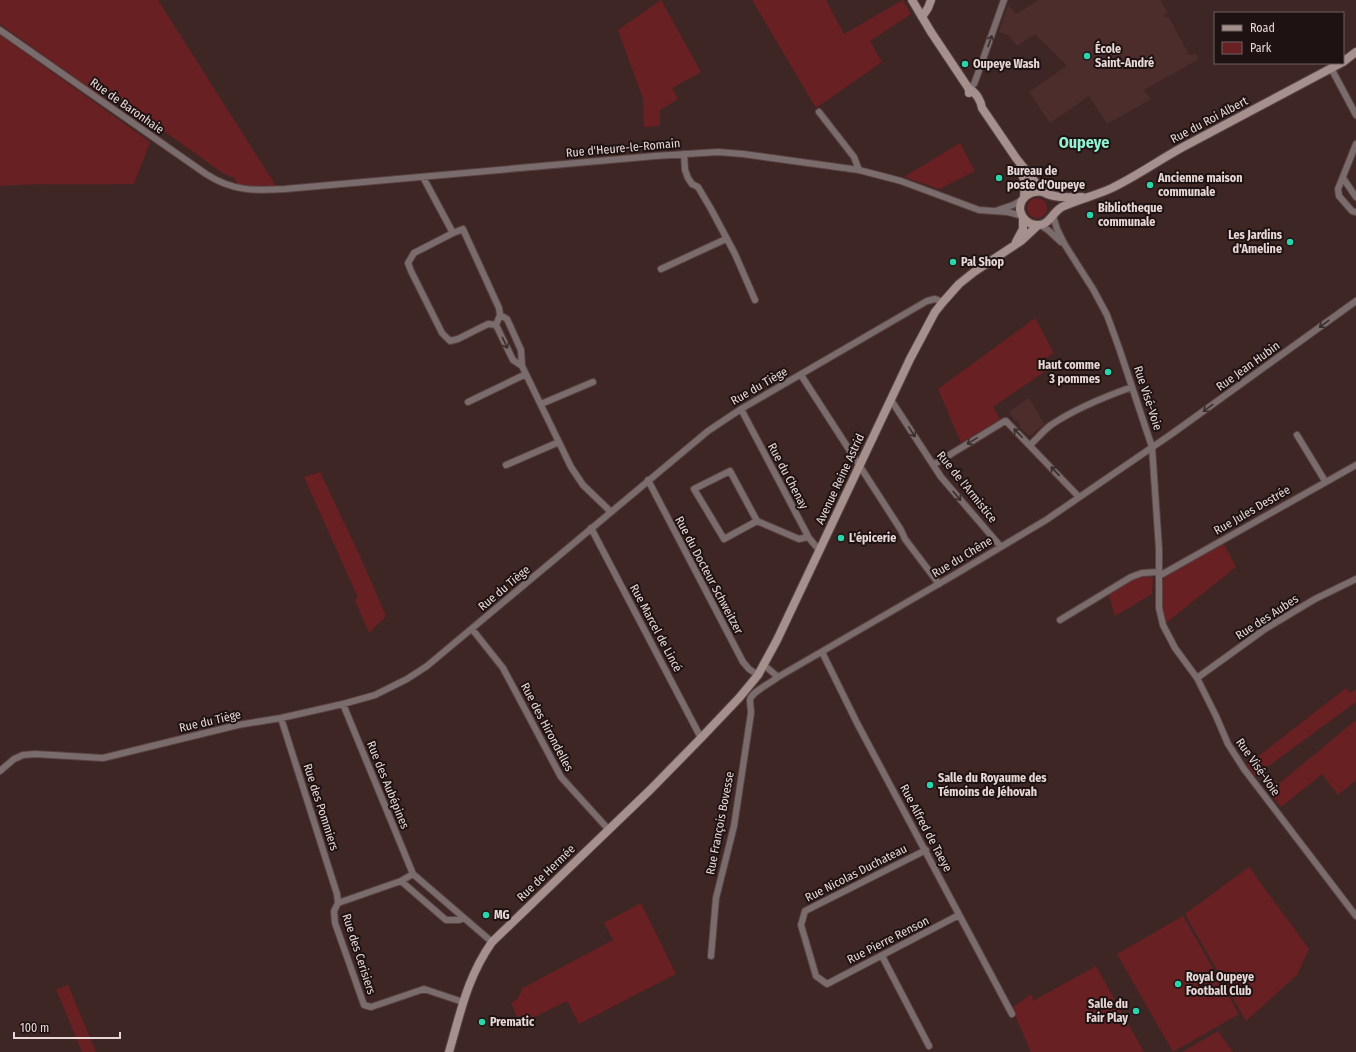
<svg xmlns="http://www.w3.org/2000/svg" width="1356" height="1052" viewBox="0 0 1356 1052" font-family="'Fira Sans Condensed',sans-serif">
  <style>
    .built { fill: #4c2d2c }
    .green { fill: #682023 }
    .lines { fill: none; stroke-linecap: round; stroke-linejoin: round }
    .street-casing { stroke: #594241; stroke-width: 8 }
    .secondary-casing { stroke: #594241; stroke-width: 10 }
    .street { stroke: #7a6c6c; stroke-width: 6 }
    .secondary { stroke: #a5908e; stroke-width: 8 }
    .oneway { stroke: #3a2e2d }
    .poi-dot { fill: #2bd5ac; stroke: #1e1312; stroke-width: 1.5 }
    .labels { text-anchor: middle; stroke-width: 4; stroke-linejoin: round; paint-order: stroke }
    .poi-label { font-size: 12px; font-weight: bold; fill: #e7d7d6; stroke: #1e1312; text-anchor: start }
    .street-label { font-size: 12px; fill: #e7d7d6; stroke: #1e1312 }
    .district-label { font-size: 16px; font-weight: bold; fill: #93f1d3; stroke: #1e1312 }
  </style>
  <rect width="100%" height="100%" fill="#3e2625"/>
  <path class="built" d="M 1039,0 L 1160,0 L 1168,13 L 1164,14 L 1164,17 L 1169,17 L 1189,55 L 1196,54 L 1199,59 L 1144,90 L 1151,99 L 1107,124 L 1089,96 L 1050,123 L 1029,92 L 1067,66 L 1035,34 L 1017,46 L 1008,35 L 999,32 L 1008,5 L 1016,14 Z
    M 1029,398 L 1044,424 L 1031,435 L 1028,435 L 1019,426 L 1020,425 L 1017,420 L 1015,421 L 1009,412 Z"/>
  <path class="green" d="M 0,0 L 158,0 L 276,186 L 257,187 L 237,184 L 235,178 L 224,174 L 105,89 L 99,95 L 0,24 Z
    M 661,0 L 701,72 L 672,88 L 678,99 L 660,110 L 660,126 L 644,127 L 643,99 L 618,30 Z
    M 752,0 L 826,0 L 844,34 L 903,0 L 911,14 L 870,41 L 882,62 L 816,108 Z
    M 0,35 L 150,142 L 134,184 C 90,185 44,183 0,186 Z
    M 960,143 L 975,171 L 939,189 L 904,177 Z
    M1027 208a10 10 0 1 1 20 0a10 10 0 1 1-20 0Z
    M 1035,318 L 1054,353 L 1039,363 L 1044,372 L 993,407 L 1000,419 L 961,443 L 938,389 Z
    M 320,472 L 359,554 L 386,616 L 369,633 L 355,600 L 358,598 L 304,477 Z
    M 1224,544 L 1236,567 L 1166,623 C 1160,612 1159,587 1165,576 Z
    M 1146,576 L 1151,577 L 1153,579 L 1152,594 L 1115,616 L 1109,595 C 1121,587 1132,579 1146,576 Z
    M 1346,688 L 1350,693 L 1356,689 L 1356,702 L 1255,776 L 1247,765 Z
    M 1356,720 L 1356,780 L 1338,795 L 1322,774 L 1281,807 L 1269,792 Z
    M 1249,867 L 1309,949 L 1297,975 L 1246,1021 L 1185,914 Z
    M 641,903 L 676,974 L 579,1024 L 567,1001 L 520,1024 L 511,1003 L 517,999 L 522,991 L 521,989 L 613,940 L 604,923 Z
    M 1183,916 L 1239,1014 L 1173,1052 L 1117,954 Z
    M 1096,966 L 1144,1052 L 1031,1052 L 1012,1008 L 1031,994 L 1033,998 L 1033,1001 Z
    M 68,985 L 96,1052 L 82,1052 L 56,989 Z
    M 1218,1031 L 1233,1052 L 1182,1052 Z"/>
  <g class="lines">
    <defs>
      <path id="street" d="M 0,30 L 206,174 C 232,191 254,191 285,189 L 655,156 L 718,152 L 743,154 L 859,170 L 901,181 L 979,210 L 1008,212 L 1022,216
        M 1331,68 L 1356,115
        M 969,89 L 974,84 L 977,76 L 1004,0
        M 819,112 L 854,157 L 859,170
        M 1356,144 L 1338,189 L 1339,196 L 1352,211 L 1356,212
        M 684,154 L 685,170 L 688,178 L 692,184 L 698,187 L 711,209 L 735,254 L 755,300
        M 423,177 L 453,233 L 463,229 L 467,238 L 499,308 L 500,315 L 496,325 L 513,360 L 522,366
        M 1343,178 L 1356,197
        M 998,210 L 1013,205 L 1022,200
        M 1053,216 L 1057,229 L 1065,245 L 1093,289 L 1107,315 L 1119,348 L 1152,447 L 1159,549 L 1159,608 L 1163,625 L 1175,648 L 1197,678 L 1216,716 L 1228,744 L 1244,769 L 1356,916
        M 1040,225 L 1048,230 L 1061,242
        M 453,233 L 414,253 L 408,263 L 411,271 L 442,333 L 450,341 L 458,339 L 488,324 L 496,325
        M 661,269 L 726,239
        M 500,315 L 507,319 L 521,350 L 522,366 L 571,467 L 583,485 L 611,512
        M 801,375 L 901,530 L 905,539 L 939,584
        M 891,400 L 941,477 L 1001,547
        M 468,402 L 526,374
        M 541,404 L 593,382
        M 741,409 L 809,538 L 819,550
        M 1297,435 L 1325,481
        M 1030,445 C 1037,439 1043,431 1051,425 C 1076,408 1104,397 1132,387
        M 506,465 L 559,442
        M 933,465 L 1005,421 L 1006,421 L 1079,497
        M 648,480 L 743,662 L 749,669 L 758,675
        M 757,521 L 724,539 L 694,489 L 730,471 L 757,521 L 799,539 L 808,537
        M 591,528 L 701,738
        M 1159,576 L 1356,465
        M 1060,620 L 1131,577 L 1142,573 L 1158,572
        M 472,629 L 503,668 L 561,777 L 609,830
        M 822,652 L 857,723 L 1012,1014
        M 764,665 L 778,677 L 954,575 L 1046,520 L 1173,433 L 1356,301
        M 1197,678 L 1265,629 L 1315,599 L 1356,579
        M 343,704 L 413,874 L 492,942
        M 281,718 L 337,894 L 338,903 L 334,911 L 335,923 L 364,1005 L 371,1007 L 424,989 L 463,1002
        M 0,771 L 14,759 L 23,755 L 35,754 L 103,758 L 238,725 L 281,718 L 343,704 L 375,695 L 407,679 L 427,666 L 708,431 L 741,409 L 927,301 L 935,299 L 943,302
        M 926,850 L 805,911 L 801,925 L 816,976 L 827,984 L 959,915
        M 401,881 L 446,920 L 459,920 L 464,918
        M 338,903 L 401,881 L 413,874
        M 711,956 L 716,898 L 734,826 L 751,713 C 751,709 750,704 750,700 C 751,692 771,683 778,677
        M 882,956 L 929,1046"/>
      <path id="secondary" d="M 912,0 L 931,32 L 969,89 L 969,93
        M 922,17 L 928,8 L 931,0
        M 1343,62 L 1356,52
        M 969,89 C 976,92 981,101 982,108 L 1016,158 L 1043,192 C 1056,199 1068,197 1082,197
        M 1020,168 L 1025,183 L 1024,198
        M 1043,192 C 1032,190 1020,196 1020,209 C 1021,218 1029,226 1039,225 C 1051,224 1053,210 1064,206 C 1080,199 1097,195 1112,188 C 1137,176 1159,160 1183,147 C 1236,119 1288,91 1341,63
        M 1016,242 L 1023,229 L 1023,218
        M 449,1052 C 461,1011 467,978 492,942 L 650,790 L 701,738 L 739,698 L 758,675 L 777,640 L 910,359 L 935,312 L 943,302 L 959,284 L 974,272 L 1021,241 L 1037,226"/>
    </defs>
    <use href="#street" class="street-casing"/>
    <use href="#secondary" class="secondary-casing"/>
    <use href="#street" class="street"/>
    <use href="#secondary" class="secondary"/>
  </g>
  <defs><path id="oneway-shaft" d="M-6 0H5M1.5-3L5.5 0L1.5 3" fill="none" stroke-width="1.6" stroke-linecap="round" stroke-linejoin="round"/></defs>
  <g class="oneway">
    <use href="#oneway-shaft" transform="translate(990 41) rotate(-70)"/>
    <use href="#oneway-shaft" transform="translate(1324 324) rotate(143)"/>
    <use href="#oneway-shaft" transform="translate(505 343) rotate(65)"/>
    <use href="#oneway-shaft" transform="translate(1208 408) rotate(144)"/>
    <use href="#oneway-shaft" transform="translate(912 432) rotate(58)"/>
    <use href="#oneway-shaft" transform="translate(1018 433) rotate(-135)"/>
    <use href="#oneway-shaft" transform="translate(972 441) rotate(148)"/>
    <use href="#oneway-shaft" transform="translate(1055 471) rotate(-133)"/>
    <use href="#oneway-shaft" transform="translate(957 496) rotate(50)"/>
  </g>
  <g class="poi-dot">
    <circle cx="1087" cy="56" r="4"/>
    <circle cx="965" cy="64" r="4"/>
    <circle cx="999" cy="178" r="4"/>
    <circle cx="1150" cy="185" r="4"/>
    <circle cx="1090" cy="215" r="4"/>
    <circle cx="1290" cy="242" r="4"/>
    <circle cx="953" cy="262" r="4"/>
    <circle cx="1108" cy="372" r="4"/>
    <circle cx="841" cy="538" r="4"/>
    <circle cx="930" cy="785" r="4"/>
    <circle cx="486" cy="915" r="4"/>
    <circle cx="1178" cy="984" r="4"/>
    <circle cx="1136" cy="1011" r="4"/>
    <circle cx="482" cy="1022" r="4"/>
  </g>
  <g class="labels">
    <g class="poi-label">
      <text x="1095" y="53">École<tspan x="1095" dy="14">Saint-André</tspan></text>
      <text x="973" y="68">Oupeye Wash</text>
      <text x="1007" y="175">Bureau de<tspan x="1007" dy="14">poste d'Oupeye</tspan></text>
      <text x="1158" y="182">Ancienne maison<tspan x="1158" dy="14">communale</tspan></text>
      <text x="1098" y="212">Bibliotheque<tspan x="1098" dy="14">communale</tspan></text>
      <text x="1282" y="239" text-anchor="end">Les Jardins<tspan x="1282" dy="14">d'Ameline</tspan></text>
      <text x="961" y="266">Pal Shop</text>
      <text x="1100" y="369" text-anchor="end">Haut comme<tspan x="1100" dy="14">3 pommes</tspan></text>
      <text x="849" y="542">L'épicerie</text>
      <text x="938" y="782">Salle du Royaume des<tspan x="938" dy="14">Témoins de Jéhovah</tspan></text>
      <text x="494" y="919">MG</text>
      <text x="1186" y="981">Royal Oupeye<tspan x="1186" dy="14">Football Club</tspan></text>
      <text x="1128" y="1008" text-anchor="end">Salle du<tspan x="1128" dy="14">Fair Play</tspan></text>
      <text x="490" y="1026">Prematic</text>
    </g>
    <g class="street-label">
      <text transform="translate(127 106) rotate(35)" y="4">Rue de Baronhaie</text>
      <text transform="translate(1209 120) rotate(-28)" y="4">Rue du Roi Albert</text>
      <text transform="translate(623 148) rotate(-5)" y="4">Rue d'Heure-le-Romain</text>
      <text transform="translate(1248 366) rotate(-36)" y="4">Rue Jean Hubin</text>
      <text transform="translate(759 386) rotate(-30)" y="4">Rue du Tiège</text>
      <text transform="translate(1148 398) rotate(72)" y="4">Rue Visé-Voie</text>
      <text transform="translate(788 476) rotate(62)" y="4">Rue du Chenay</text>
      <text transform="translate(840 479) rotate(-65)" y="4">Avenue Reine Astrid</text>
      <text transform="translate(967 487) rotate(51)" y="4">Rue de l'Armistice</text>
      <text transform="translate(1252 510) rotate(-30)" y="4">Rue Jules Destrée</text>
      <text transform="translate(962 557) rotate(-31)" y="4">Rue du Chêne</text>
      <text transform="translate(709 575) rotate(62)" y="4">Rue du Docteur Schweitzer</text>
      <text transform="translate(504 588) rotate(-40)" y="4">Rue du Tiège</text>
      <text transform="translate(1267 617) rotate(-33)" y="4">Rue des Aubes</text>
      <text transform="translate(656 628) rotate(62)" y="4">Rue Marcel de Lincé</text>
      <text transform="translate(210 721) rotate(-13)" y="4">Rue du Tiège</text>
      <text transform="translate(547 727) rotate(62)" y="4">Rue des Hirondelles</text>
      <text transform="translate(1258 767) rotate(55)" y="4">Rue Visé-Voie</text>
      <text transform="translate(388 785) rotate(68)" y="4">Rue des Aubépines</text>
      <text transform="translate(321 807) rotate(72)" y="4">Rue des Pommiers</text>
      <text transform="translate(720 823) rotate(-79)" y="4">Rue François Bovesse</text>
      <text transform="translate(926 828) rotate(62)" y="4">Rue Alfred de Taeye</text>
      <text transform="translate(546 873) rotate(-44)" y="4">Rue de Hermée</text>
      <text transform="translate(856 873) rotate(-27)" y="4">Rue Nicolas Duchateau</text>
      <text transform="translate(888 940) rotate(-27)" y="4">Rue Pierre Renson</text>
      <text transform="translate(359 954) rotate(72)" y="4">Rue des Cerisiers</text>
    </g>
    <g class="district-label">
      <text x="1084" y="148">Oupeye</text>
    </g>
  </g>
  <rect x="1214" y="12" width="130" height="52" fill="#1e1312" stroke="#6e6160"/>
  <rect x="1222" y="25" width="20" height="6" fill="#a5908e" stroke="#6e6160"/>
  <text x="1250" y="32" font-size="12" fill="#e7d7d6">Road</text>
  <rect x="1222" y="42" width="20" height="12" fill="#682023" stroke="#6e6160"/>
  <text x="1250" y="52" font-size="12" fill="#e7d7d6">Park</text>
  <path d="M14 1032v6h106v-6" fill="none" stroke="#e7d7d6" stroke-width="2"/>
  <text x="20" y="1032" font-size="12" fill="#e7d7d6" stroke="#1e1312" stroke-width="3" paint-order="stroke">100 m</text>
</svg>
